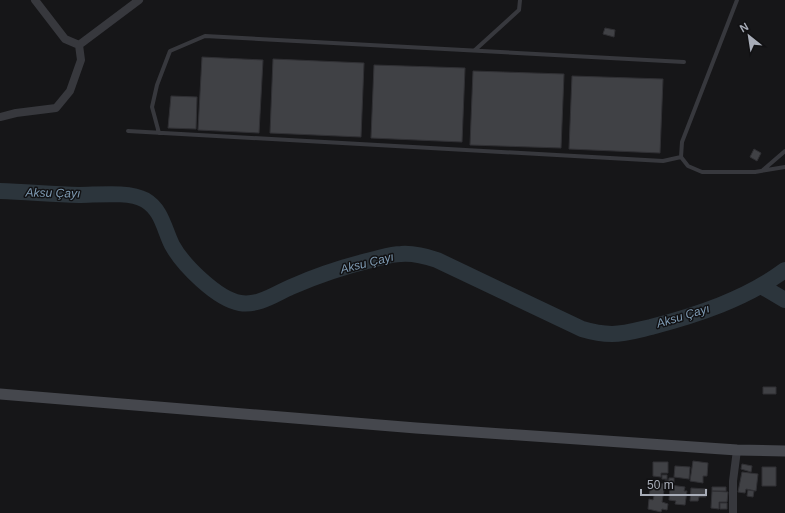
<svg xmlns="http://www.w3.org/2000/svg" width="785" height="513" viewBox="0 0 785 513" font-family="Helvetica,sans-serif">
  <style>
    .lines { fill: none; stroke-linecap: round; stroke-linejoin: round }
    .river { stroke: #2c353c; stroke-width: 16 }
    .building { fill: #404145; stroke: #303034 }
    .lane { stroke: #37383d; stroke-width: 4 }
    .street { stroke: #37383d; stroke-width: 8 }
    .secondary { stroke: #45474d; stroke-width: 11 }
    .labels { text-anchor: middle; stroke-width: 3; stroke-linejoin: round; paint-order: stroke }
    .water-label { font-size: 12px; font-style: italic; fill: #7f9bb3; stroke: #111113 }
  </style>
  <rect width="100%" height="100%" fill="#161618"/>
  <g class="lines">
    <path class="river" d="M 0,191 C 26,192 52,194 79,195 C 97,195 129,191 145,200 C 162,210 164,229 172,245 C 183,265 217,299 240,303 C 259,306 275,294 291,287 C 318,275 346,266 375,259 C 383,257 392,254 401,254 C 414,253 425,256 437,260 L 582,329 C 592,332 602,334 612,334 C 625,334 638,330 651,327 C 697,315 746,299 785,270
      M 761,286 L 785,300"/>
  </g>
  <path class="building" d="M 605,28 L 615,30 L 614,37 L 603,34 Z
    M 202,57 L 263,60 L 259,133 L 198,130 Z
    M 273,59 L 364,63 L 361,137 L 270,133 Z
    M 374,65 L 465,68 L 462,142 L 371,138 Z
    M 473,71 L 564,74 L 561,148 L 470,145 Z
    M 572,76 L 663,79 L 660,153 L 569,149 Z
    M 171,96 L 197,97 L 196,129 L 168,128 Z
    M 754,149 L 761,153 L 757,161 L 750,157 Z
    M 763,387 L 776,387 L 776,394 L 763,394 Z
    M 693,461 L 708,463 L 707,476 L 703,476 L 703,483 L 690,481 Z
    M 653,462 L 668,462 L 668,473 L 661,473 L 661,477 L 653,476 Z
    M 742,464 L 752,466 L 751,472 L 741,469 Z
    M 675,466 L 690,467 L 689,479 L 674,477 Z
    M 762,467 L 776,467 L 776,486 L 762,486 Z
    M 742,472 L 758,474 L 756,491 L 746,489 L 745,493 L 738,492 Z
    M 662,475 L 667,475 L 667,479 L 662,479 Z
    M 669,478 L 674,478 L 674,483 L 665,483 L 665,480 L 669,480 Z
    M 652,482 L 665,484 L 662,502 L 668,504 L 667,510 L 662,509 L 661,512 L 648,509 L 649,499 L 653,500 L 654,496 L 649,495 Z
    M 670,485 L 685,487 L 684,491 L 687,491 L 685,505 L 675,504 L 676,501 L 669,500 Z
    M 712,487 L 726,487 L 726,491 L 712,491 Z
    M 691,488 L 707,489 L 706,497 L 699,497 L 698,501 L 690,501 Z
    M 748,490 L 754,491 L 753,497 L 747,496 Z
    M 712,491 L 728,492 L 727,502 L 719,502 L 719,509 L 711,508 Z
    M 720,503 L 727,503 L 727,509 L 720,509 Z"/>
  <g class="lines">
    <path class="lane" d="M 737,0 L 682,142 L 681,157 L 688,166 L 702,172 L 755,172 L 785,167
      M 475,50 L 519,10 L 520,0
      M 128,131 L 663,161 L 681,157
      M 159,133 L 152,107 L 157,85 L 170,51 L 205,36 L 684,62
      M 763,170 L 785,151"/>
    <path class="street" d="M 35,0 L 65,39 L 79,45 L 139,0
      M 0,117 L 16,113 L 56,108 L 70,91 L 81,60 L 79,45
      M 733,513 L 733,481 L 737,450"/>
    <path class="secondary" d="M 0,394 L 416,428 L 737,450 L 785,451"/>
  </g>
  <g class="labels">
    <g class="water-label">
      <text transform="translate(53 193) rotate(1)" y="4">Aksu Çayı</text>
      <text transform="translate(367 263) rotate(-14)" y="4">Aksu Çayı</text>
      <text transform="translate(683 316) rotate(-17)" y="4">Aksu Çayı</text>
    </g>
  </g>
  <g transform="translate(749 36) rotate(330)" stroke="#111113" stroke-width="3" paint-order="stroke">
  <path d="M0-3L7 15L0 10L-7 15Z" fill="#a8adb8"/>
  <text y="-6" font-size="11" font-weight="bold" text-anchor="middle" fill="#a8adb8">N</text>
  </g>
  <path d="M641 489v6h65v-6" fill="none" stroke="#a8adb8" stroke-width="2"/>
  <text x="647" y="489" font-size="12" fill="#a8adb8" stroke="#111113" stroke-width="3" paint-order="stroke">50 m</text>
</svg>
